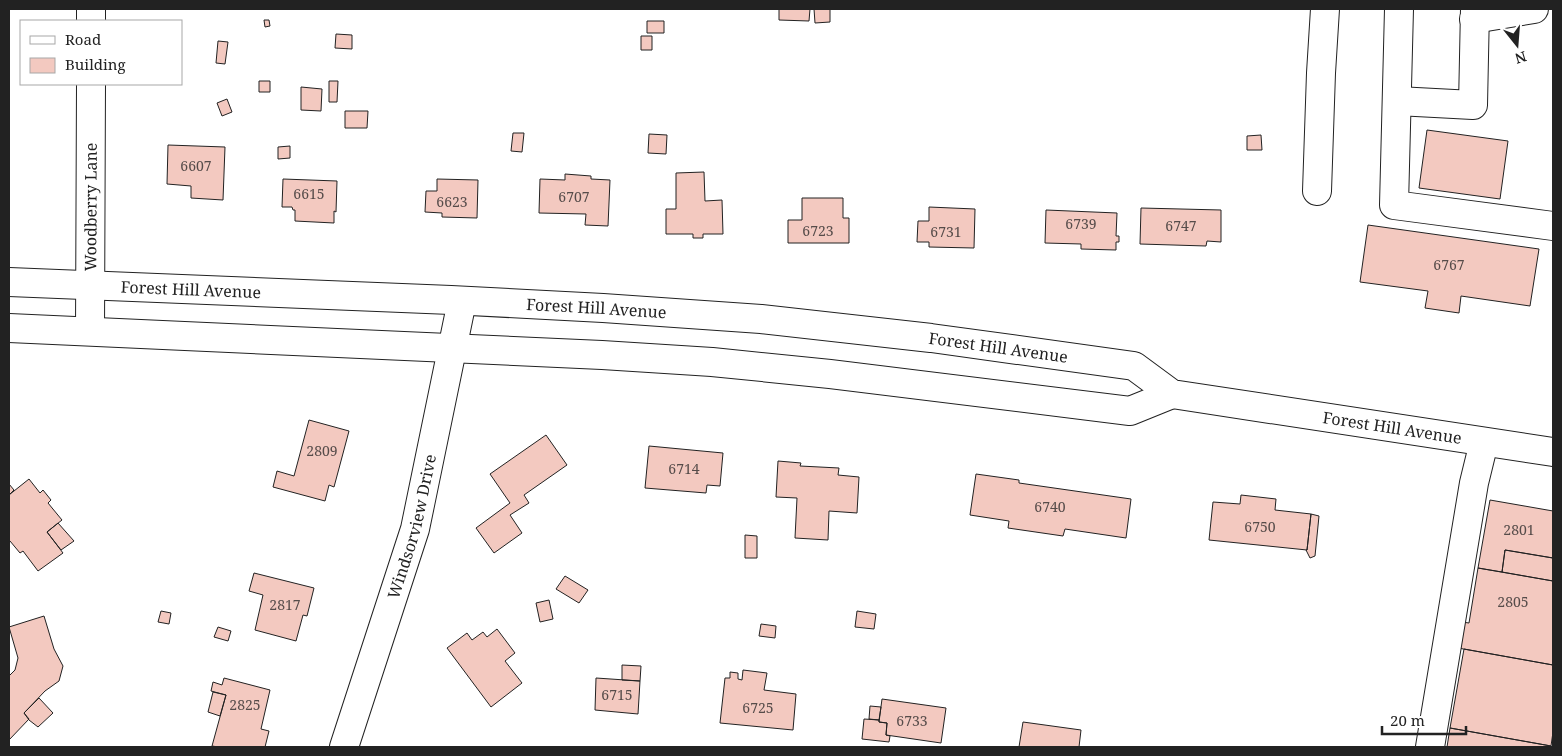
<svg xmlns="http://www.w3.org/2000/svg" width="1562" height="756" viewBox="0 0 1562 756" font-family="'Noto Serif',serif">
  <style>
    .building { fill: #f3c9c0; stroke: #222 }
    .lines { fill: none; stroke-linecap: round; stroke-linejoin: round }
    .minor-casing { stroke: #222; stroke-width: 30 }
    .major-casing { stroke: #222; stroke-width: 30 }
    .minor { stroke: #fff; stroke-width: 28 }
    .major { stroke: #fff; stroke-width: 28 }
    .labels { text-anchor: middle; stroke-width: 4; stroke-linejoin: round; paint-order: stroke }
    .number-label { font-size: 14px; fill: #564c4a }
    .street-label { font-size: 16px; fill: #222; stroke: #fff }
  </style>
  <rect width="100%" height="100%" fill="#fff"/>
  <path class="building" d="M 779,9 L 810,9 L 809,21 L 779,20 Z
    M 814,9 L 830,9 L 830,22 L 815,23 Z
    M 264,20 L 269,20 L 270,26 L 265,27 Z
    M 647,21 L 664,21 L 664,33 L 647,33 Z
    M 336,34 L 352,35 L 352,49 L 335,48 Z
    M 641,36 L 652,36 L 652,50 L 641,50 Z
    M 218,41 L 228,42 L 225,64 L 216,63 Z
    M 259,81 L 270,81 L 270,92 L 259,92 Z
    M 329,81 L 338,81 L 337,102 L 329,102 Z
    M 301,87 L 322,89 L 321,111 L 301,110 Z
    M 227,99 L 232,112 L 222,116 L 217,103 Z
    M 345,111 L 368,111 L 367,128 L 345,128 Z
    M 1427,130 L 1508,141 L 1500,199 L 1419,188 Z
    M 513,133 L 524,133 L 522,152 L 511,151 Z
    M 649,134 L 667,135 L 666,154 L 648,153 Z
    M 1261,135 L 1262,150 L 1247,150 L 1247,136 Z
    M 168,145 L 225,147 L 223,200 L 191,198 L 191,186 L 167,184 Z
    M 290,146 L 290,158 L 278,159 L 278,147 Z
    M 704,172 L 705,201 L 722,200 L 723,234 L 703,234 L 703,238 L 693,238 L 693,234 L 666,234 L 666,209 L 676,209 L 676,173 Z
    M 565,174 L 591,176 L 591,179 L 610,180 L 608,226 L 585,225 L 586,214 L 539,213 L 540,179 L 565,180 Z
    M 283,179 L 337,181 L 336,212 L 334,211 L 334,223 L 295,221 L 295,210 L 293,210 L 292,207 L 282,207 Z
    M 437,179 L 478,180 L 477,218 L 442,217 L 442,213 L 425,212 L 426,191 L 437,191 Z
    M 802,198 L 843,198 L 843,218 L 849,218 L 849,243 L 788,243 L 788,220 L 802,220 Z
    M 929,207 L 975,209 L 974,248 L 929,247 L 929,242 L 917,242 L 918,221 L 929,221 Z
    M 1141,208 L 1221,210 L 1221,242 L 1207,241 L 1206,246 L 1140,244 Z
    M 1046,210 L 1117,213 L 1116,236 L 1119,236 L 1119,242 L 1116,242 L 1116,250 L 1081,249 L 1081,244 L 1045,243 Z
    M 1368,225 L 1539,249 L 1530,306 L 1461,296 L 1459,313 L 1425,308 L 1428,291 L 1360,282 Z
    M 309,420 L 349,431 L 334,487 L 329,485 L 325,501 L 273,487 L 277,471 L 294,476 Z
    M 546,435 L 567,465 L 524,495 L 529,503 L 510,515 L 522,533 L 494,553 L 476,528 L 510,503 L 490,474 Z
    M 649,446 L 723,453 L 720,486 L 707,485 L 706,493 L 645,488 Z
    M 778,461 L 801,463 L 800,466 L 839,468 L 838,475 L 859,477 L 857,513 L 829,511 L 828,540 L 795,538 L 797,498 L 776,497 Z
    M 976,474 L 1019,480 L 1019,483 L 1131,499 L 1126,538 L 1065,529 L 1063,536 L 1008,528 L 1009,521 L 970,515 Z
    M 29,479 L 40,493 L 43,490 L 51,500 L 48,503 L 62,520 L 47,532 L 63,553 L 38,571 L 23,551 L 20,553 L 10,541 L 9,541 L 9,495 Z
    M 9,484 L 14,490 L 9,495 Z
    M 1241,495 L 1276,499 L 1275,510 L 1311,514 L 1307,550 L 1209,540 L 1213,502 L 1240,504 Z
    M 1490,500 L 1553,511 L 1553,558 L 1505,550 L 1502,572 L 1478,568 Z
    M 1311,514 L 1319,516 L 1315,556 L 1310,558 L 1306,550 L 1307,550 Z
    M 58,523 L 74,541 L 61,550 L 47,532 Z
    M 745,535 L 757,536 L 757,558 L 745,558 Z
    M 1505,550 L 1553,558 L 1553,581 L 1502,572 Z
    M 1478,568 L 1553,581 L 1553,665 L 1458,648 L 1462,622 L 1469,623 Z
    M 254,573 L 314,588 L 307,616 L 303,615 L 296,641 L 255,630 L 263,595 L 249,591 Z
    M 565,576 L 588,590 L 579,603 L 556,589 Z
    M 549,600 L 553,619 L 540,622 L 536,603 Z
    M 161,611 L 171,613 L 169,624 L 158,622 Z
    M 857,611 L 876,614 L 874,629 L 855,627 Z
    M 44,616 L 54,649 L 63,666 L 59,681 L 45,691 L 24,713 L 29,719 L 9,740 L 9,676 L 15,670 L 18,658 L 9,627 Z
    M 761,624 L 776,626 L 775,638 L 759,636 Z
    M 218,627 L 231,631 L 228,641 L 214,637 Z
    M 497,629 L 515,653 L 505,661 L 522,683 L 491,707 L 447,648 L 467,633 L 472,640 L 483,632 L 487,637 Z
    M 1464,649 L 1553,665 L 1553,732 L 1551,746 L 1450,728 Z
    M 622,665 L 641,666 L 640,681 L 622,680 Z
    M 743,670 L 767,673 L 764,690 L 796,694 L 793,730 L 720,723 L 725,678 L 730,678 L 730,672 L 738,673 L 738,679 L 742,680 Z
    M 224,678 L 270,690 L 261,729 L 269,731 L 265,747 L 218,747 L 212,746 L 226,695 L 211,691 L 213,682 L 222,685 Z
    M 596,678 L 640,681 L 638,714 L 595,710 Z
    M 213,692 L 226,695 L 220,716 L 208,712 Z
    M 39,698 L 53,713 L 38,727 L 29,720 L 24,713 Z
    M 882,699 L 946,708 L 941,743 L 886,735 L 887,723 L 879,722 Z
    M 870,706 L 881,707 L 879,720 L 869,719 Z
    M 864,719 L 879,720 L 879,722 L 887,723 L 886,735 L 890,736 L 889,742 L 862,739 Z
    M 1023,722 L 1081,730 L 1079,747 L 1019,747 Z
    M 1450,728 L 1551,746 L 1550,747 L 1447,747 Z"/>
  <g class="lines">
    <defs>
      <g id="minor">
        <path d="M 1399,9 L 1394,205 L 1553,226"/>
        <path d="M 1474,19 L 1534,9"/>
        <path d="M 91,21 L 91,9"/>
        <path d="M 1397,101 L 1473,105 L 1475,9"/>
        <path d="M 1317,191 L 1321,73 L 1325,9"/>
        <path id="s1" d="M 90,331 L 91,84"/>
        <path id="s2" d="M 344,747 L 415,529 L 462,301"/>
        <path d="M 1430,747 L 1474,483 L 1484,442"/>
      </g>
      <g id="major">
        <path id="s3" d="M 9,282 L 451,300 L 603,308 L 761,319 L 931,338 L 1134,366 L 1172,394 L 1553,452"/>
        <path d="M 9,328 L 602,355 L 712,362 L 830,374 L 1130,411 L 1172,394"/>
      </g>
    </defs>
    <use href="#minor" class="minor-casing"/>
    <use href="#major" class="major-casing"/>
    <use href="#minor" class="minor"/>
    <use href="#major" class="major"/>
  </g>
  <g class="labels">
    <g class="number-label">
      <text x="196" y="171">6607</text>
      <text x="309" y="199">6615</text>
      <text x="574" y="202">6707</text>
      <text x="452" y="207">6623</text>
      <text x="1081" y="229">6739</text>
      <text x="1181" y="231">6747</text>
      <text x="818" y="236">6723</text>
      <text x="946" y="237">6731</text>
      <text x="1449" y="270">6767</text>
      <text x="322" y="456">2809</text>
      <text x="684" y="474">6714</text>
      <text x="1050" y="512">6740</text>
      <text x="1260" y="532">6750</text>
      <text x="1519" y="535">2801</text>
      <text x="1513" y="607">2805</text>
      <text x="285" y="610">2817</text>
      <text x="617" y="700">6715</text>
      <text x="245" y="710">2825</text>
      <text x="758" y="713">6725</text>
      <text x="912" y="726">6733</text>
    </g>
    <g class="street-label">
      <text dy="6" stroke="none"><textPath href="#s1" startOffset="124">Woodberry Lane</textPath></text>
      <text dy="6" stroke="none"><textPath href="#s3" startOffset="182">Forest Hill Avenue</textPath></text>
      <text dy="6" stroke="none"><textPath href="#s3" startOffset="588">Forest Hill Avenue</textPath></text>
      <text dy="6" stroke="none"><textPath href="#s3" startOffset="992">Forest Hill Avenue</textPath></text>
      <text dy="6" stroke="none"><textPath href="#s3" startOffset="1399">Forest Hill Avenue</textPath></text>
      <text dy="6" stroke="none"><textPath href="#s2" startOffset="231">Windsorview Drive</textPath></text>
    </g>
  </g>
  <rect width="1562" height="756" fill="none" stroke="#222222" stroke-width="20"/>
  <rect x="20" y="20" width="162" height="65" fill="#ffffff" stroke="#a7a7a7"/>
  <rect x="30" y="36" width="25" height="8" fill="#ffffff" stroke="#a7a7a7"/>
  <text x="65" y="45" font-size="15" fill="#222222">Road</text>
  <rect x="30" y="58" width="25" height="15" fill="#f3c9c0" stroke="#a7a7a7"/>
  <text x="65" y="70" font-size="15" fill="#222222">Building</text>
  <g transform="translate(1517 45) rotate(163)" stroke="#ffffff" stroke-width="4" paint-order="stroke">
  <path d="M0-4L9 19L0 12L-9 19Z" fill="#222222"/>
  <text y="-8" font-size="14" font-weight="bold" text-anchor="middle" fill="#222222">N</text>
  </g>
  <path d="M1382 726v8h84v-8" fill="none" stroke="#222222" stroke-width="2.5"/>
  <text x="1390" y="726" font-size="15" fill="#222222" stroke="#ffffff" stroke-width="4" paint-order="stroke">20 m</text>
</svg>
